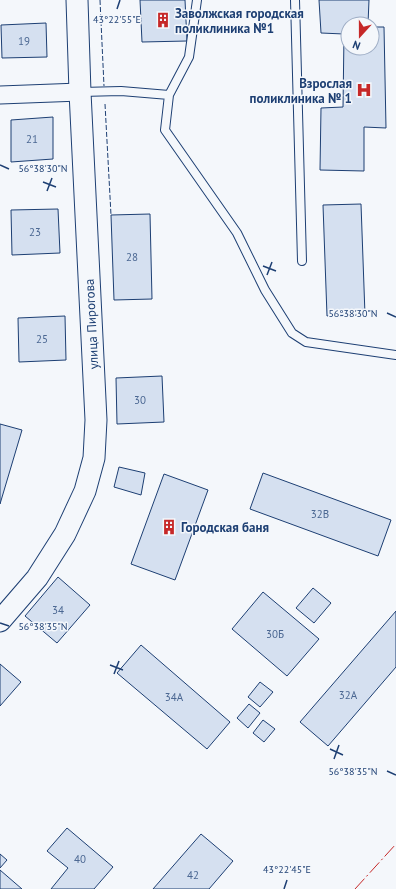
<svg xmlns="http://www.w3.org/2000/svg" width="396" height="889" viewBox="0 0 396 889" font-family="'PT Sans',sans-serif">
  <style>
    .building { fill: #d5e0f0; stroke: #1d3f73 }
    .lines { fill: none; stroke-linecap: round; stroke-linejoin: round }
    .service-casing { stroke: #1d3f73; stroke-width: 10 }
    .minor-casing { stroke: #1d3f73; stroke-width: 19 }
    .tertiary-casing { stroke: #1d3f73; stroke-width: 23 }
    .service { stroke: #f4f7fb; stroke-width: 8 }
    .minor { stroke: #f4f7fb; stroke-width: 17 }
    .tertiary { stroke: #f4f7fb; stroke-width: 21 }
    .fence { stroke: #1d3f73; stroke-width: 1; stroke-dasharray: 5 2; stroke-linecap: butt }
    .power { stroke: #c62828; stroke-width: 1; stroke-dasharray: 14 3 2 3; stroke-linecap: butt }
    .ticks { fill: none; stroke: #1d3f73; stroke-width: 1.5 }
    .labels { text-anchor: middle; stroke-width: 3; stroke-linejoin: round; paint-order: stroke }
    .number-label { font-size: 11px; fill: #4b6792 }
    .poi-label { font-size: 13px; font-weight: bold; fill: #1d3f73; stroke: #f4f7fb; text-anchor: start }
    .street-label { font-size: 13px; fill: #1d3f73; stroke: #f4f7fb }
    .ticks-label { font-size: 10px; text-anchor: middle; fill: #1d3f73; stroke: #f4f7fb; stroke-width: 3; stroke-linejoin: round; paint-order: stroke }
  </style>
  <rect width="100%" height="100%" fill="#f4f7fb"/>
  <path class="building" d="M 140,0 L 185,0 L 187,41 L 142,42 Z
    M 319,0 L 369,0 L 368,24 L 348,24 L 348,48 L 372,48 L 372,27 L 384,27 L 386,128 L 364,127 L 364,171 L 320,170 L 321,108 L 343,107 L 344,34 L 321,33 Z
    M 46,23 L 47,57 L 2,58 L 1,25 Z
    M 53,117 L 53,159 L 11,162 L 11,120 Z
    M 361,204 L 365,315 L 327,316 L 323,205 Z
    M 58,209 L 60,253 L 12,255 L 11,210 Z
    M 150,214 L 152,299 L 114,300 L 111,215 Z
    M 65,316 L 66,360 L 19,362 L 18,318 Z
    M 162,376 L 164,422 L 117,424 L 116,378 Z
    M 0,424 L 22,430 L 0,504 Z
    M 119,467 L 145,473 L 141,495 L 114,487 Z
    M 263,473 L 391,520 L 378,556 L 250,509 Z
    M 164,474 L 208,490 L 175,580 L 131,564 Z
    M 58,577 L 90,605 L 57,643 L 25,616 Z
    M 313,588 L 331,603 L 314,623 L 296,608 Z
    M 263,592 L 319,639 L 287,676 L 232,629 Z
    M 396,611 L 396,667 L 328,746 L 300,722 Z
    M 141,645 L 230,722 L 207,749 L 117,673 Z
    M 0,664 L 21,682 L 0,706 Z
    M 260,682 L 273,692 L 260,707 L 248,697 Z
    M 249,704 L 260,713 L 248,728 L 237,718 Z
    M 263,720 L 275,729 L 264,742 L 253,733 Z
    M 67,828 L 113,867 L 94,889 L 51,889 L 68,868 L 47,851 Z
    M 201,834 L 233,861 L 209,889 L 153,889 Z
    M 0,854 L 7,860 L 0,868 Z
    M 0,870 L 22,889 L 0,889 Z"/>
  <g class="lines">
    <defs>
      <path id="service" d="M 295,0 L 302,261
        M 81,92 L 121,91 L 169,95 L 165,130 L 237,233 L 265,290 L 292,333 L 306,342 L 396,355
        M 169,95 L 189,57 L 197,0"/>
      <path id="minor" d="M 0,95 L 80,92"/>
      <path id="tertiary" d="M 0,621 L 37,578 L 65,534 L 85,491 L 94,458 L 96,420 L 80,92 L 77,0"/>
    </defs>
    <use href="#service" class="service-casing"/>
    <use href="#minor" class="minor-casing"/>
    <use href="#tertiary" class="tertiary-casing"/>
    <use href="#service" class="service"/>
    <use href="#minor" class="minor"/>
    <use href="#tertiary" class="tertiary"/>
    <path class="fence" d="M 100,0 L 104,86
      M 105,104 L 111,215"/>
    <path class="power" d="M 355,889 L 396,844"/>
  </g>
  <path class="ticks" d="M 117,9 L 120,0M 0,165 L 9,169M 43,182 L 56,187M 47,191 L 52,178M 263,266 L 276,271M 267,275 L 272,262M 387,313 L 396,317M 0,623 L 9,626M 110,665 L 123,670M 114,674 L 119,661M 330,749 L 343,755M 334,759 L 339,745M 387,771 L 396,775M 284,889 L 287,880"/>
  <defs>
    <symbol id="building-bare" viewBox="-9 -9 18 18"><path d="M-4-6H4V6H1V3H-1V6H-4ZM-2.5-4.3h1.7v1.8h-1.7ZM.8-4.3h1.7v1.8H.8ZM-2.5-1h1.7V.8h-1.7ZM.8-1h1.7V.8H.8Z" fill="#c62828" stroke="#f4f7fb" stroke-width="2.5" paint-order="stroke"/></symbol>
    <symbol id="hospital-bare" viewBox="-9 -9 18 18"><path d="M-5-5h3v3.5h4V-5h3V5h-3V1.5h-4V5h-3Z" fill="#c62828" stroke="#f4f7fb" stroke-width="2.5" paint-order="stroke"/></symbol>
  </defs>
  <g fill-rule="evenodd">
    <use href="#building-bare" x="152" y="9" width="22" height="22"/>
    <use href="#hospital-bare" x="353" y="79" width="22" height="22"/>
    <use href="#building-bare" x="158" y="516" width="22" height="22"/>
  </g>
  <g class="labels">
    <g class="number-label">
      <text x="24" y="45">19</text>
      <text x="32" y="143">21</text>
      <text x="35" y="236">23</text>
      <text x="132" y="261">28</text>
      <text x="42" y="343">25</text>
      <text x="140" y="404">30</text>
      <text x="320" y="518">32В</text>
      <text x="58" y="614">34</text>
      <text x="275" y="638">30Б</text>
      <text x="348" y="699">32А</text>
      <text x="174" y="701">34А</text>
      <text x="80" y="863">40</text>
      <text x="193" y="879">42</text>
    </g>
    <g class="poi-label">
      <text x="175" y="18">Заволжская городская<tspan x="175" dy="15">поликлиника №1</tspan></text>
      <text x="352" y="88" text-anchor="end">Взрослая<tspan x="352" dy="15">поликлиника № 1</tspan></text>
      <text x="181" y="532">Городская баня</text>
    </g>
    <g class="street-label">
      <text transform="translate(91 324) rotate(-93)" y="5">улица Пирогова</text>
    </g>
  </g>
  <g class="ticks-label">
    <text x="117" y="23">43°22'55"E</text>
    <text x="43" y="172">56°38'30"N</text>
    <text x="353" y="317">56°38'30"N</text>
    <text x="43" y="630">56°38'35"N</text>
    <text x="353" y="775">56°38'35"N</text>
    <text x="287" y="873">43°22'45"E</text>
  </g>
  <g transform="translate(360 36) rotate(201)"><circle r="19" fill="#f4f7fb" stroke="#9eadc5"/>
  <path d="M0-3L7 15L0 10L-7 15Z" fill="#c62828"/>
  <text y="-6" font-size="11" font-weight="bold" text-anchor="middle" fill="#1d3f73">N</text>
  </g>
</svg>
